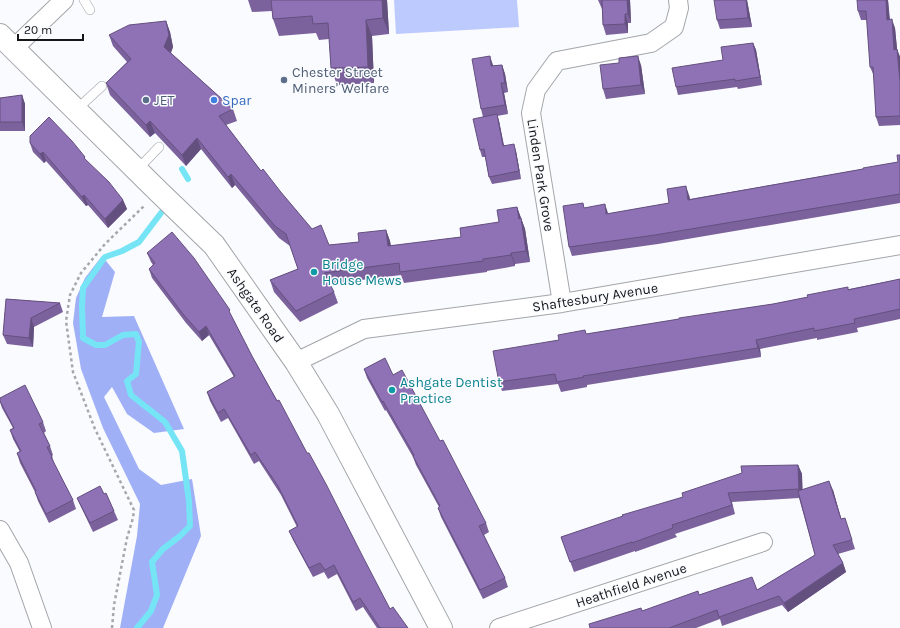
<svg xmlns="http://www.w3.org/2000/svg" width="900" height="628" viewBox="0 0 900 628" font-family="Karla,sans-serif">
  <style>
    .green { fill: #bdcafe }
    .forest { fill: #9fb0f7 }
    .lines { fill: none; stroke-linecap: round; stroke-linejoin: round }
    .stream { stroke: #75e5f6; stroke-width: 6 }
    .lane-casing { stroke: #a3a5a9; stroke-width: 10 }
    .street-casing { stroke: #a3a5a9; stroke-width: 20 }
    .secondary-casing { stroke: #a3a5a9; stroke-width: 24 }
    .path { stroke: #a6a7a9; stroke-width: 2.5; stroke-dasharray: 3 3; stroke-linecap: butt }
    .lane { stroke: #fff; stroke-width: 9 }
    .street { stroke: #fff; stroke-width: 18 }
    .secondary { stroke: #fff; stroke-width: 22 }
    .wall { fill: #7b629c }
    .shaded-wall { fill: #64507f }
    .building { fill: #8f72b5; stroke: #64507f }
    .service-dot { fill: #5c6f8a; stroke: #fafbfe; stroke-width: 1.5 }
    .shop-dot { fill: #3f7fe0; stroke: #fafbfe; stroke-width: 1.5 }
    .culture-dot { fill: #0f9aa8; stroke: #fafbfe; stroke-width: 1.5 }
    .labels { text-anchor: middle; stroke-width: 3; stroke-linejoin: round; paint-order: stroke }
    .service-label { font-size: 14px; fill: #4e5e75; stroke: #fafbfe; text-anchor: start }
    .shop-label { font-size: 14px; fill: #366cbe; stroke: #fafbfe; text-anchor: start }
    .street-label { font-size: 14px; fill: #151617; stroke: #fafbfe }
    .culture-label { font-size: 14px; fill: #0d838f; stroke: #fafbfe; text-anchor: start }
  </style>
  <rect width="100%" height="100%" fill="#fafbfe"/>
  <path class="green" d="M 394,0 L 517,0 L 519,27 L 396,34 Z"/>
  <path class="forest" d="M 102,256 L 115,272 L 102,317 L 134,316 L 184,429 L 154,433 L 127,414 L 112,387 L 104,397 L 139,469 L 161,485 L 192,479 L 201,536 L 163,628 L 120,628 L 137,536 L 140,504 L 103,428 L 81,369 L 73,323 L 76,298 L 85,278 Z"/>
  <g class="lines">
    <path class="stream" d="M 182,169 L 188,179
      M 137,628 L 151,611 L 157,595 L 152,562 L 163,549 L 180,536 L 190,526 L 189,501 L 182,451 L 165,422 L 131,395 L 127,381 L 136,374 L 139,342 L 136,334 L 123,335 L 105,345 L 96,345 L 83,338 L 82,306 L 83,288 L 105,257 L 122,251 L 139,242 L 161,213"/>
    <defs>
      <path id="lane" d="M 84,0 L 90,10
        M 76,110 L 102,86
        M 137,170 L 159,147"/>
      <path id="street" d="M 14,48 L 64,0
        M 562,303 L 531,113 L 536,90 L 557,61 L 651,43 L 674,27 L 679,8 L 678,0
        M 296,362 L 364,329 L 562,303 L 900,245
        M 0,530 L 19,563 L 42,628
        M 499,628 L 763,542"/>
      <path id="secondary" d="M 0,35 L 159,192 L 214,245 L 296,362 L 328,414 L 441,628"/>
    </defs>
    <use href="#lane" class="lane-casing"/>
    <use href="#street" class="street-casing"/>
    <use href="#secondary" class="secondary-casing"/>
    <path class="path" d="M 112,628 L 114,605 L 127,538 L 133,518 L 134,510 L 95,429 L 73,372 L 66,321 L 70,295 L 81,273 L 105,244 L 144,206"/>
    <use href="#lane" class="lane"/>
    <use href="#street" class="street"/>
    <use href="#secondary" class="secondary"/>
  </g>
  <path class="wall" d="M 248,0 L 387,0 L 389,34 L 372,36 L 374,83 L 337,85 L 331,68 L 329,39 L 319,40 L 316,33 L 279,36 L 273,19 L 272,11 L 252,12 Z
    M 598,0 L 630,0 L 631,23 L 628,23 L 628,33 L 606,35 L 603,25 L 602,9 Z
    M 747,0 L 752,27 L 720,29 L 717,20 Z
    M 888,0 L 890,19 L 895,28 L 897,49 L 900,57 L 900,125 L 879,126 L 876,117 L 874,76 L 870,67 L 867,20 L 861,20 L 858,11 Z
    M 166,21 L 170,32 L 173,47 L 171,53 L 233,109 L 237,121 L 226,125 L 261,171 L 312,229 L 329,245 L 359,242 L 386,230 L 390,241 L 391,246 L 461,237 L 499,222 L 517,207 L 525,229 L 530,262 L 515,264 L 515,266 L 487,271 L 487,272 L 404,283 L 401,275 L 330,284 L 334,292 L 338,303 L 300,322 L 274,292 L 270,280 L 298,269 L 290,246 L 279,238 L 235,185 L 232,188 L 201,149 L 186,166 L 155,133 L 150,137 L 110,95 L 106,83 L 127,62 L 113,46 L 109,35 Z
    M 753,43 L 756,50 L 762,85 L 738,89 L 737,87 L 678,95 L 676,87 L 723,60 Z
    M 619,63 L 641,65 L 645,94 L 606,99 L 603,89 Z
    M 502,65 L 505,74 L 508,92 L 504,93 L 508,114 L 497,116 L 499,121 L 504,145 L 516,151 L 521,179 L 492,184 L 489,177 L 485,157 L 482,157 L 480,150 L 483,117 L 481,109 L 493,66 Z
    M 22,95 L 25,104 L 25,131 L 0,131 L 0,98 Z
    M 30,143 L 86,160 L 123,200 L 127,209 L 108,228 L 88,205 L 86,206 L 46,161 L 44,163 L 33,152 Z
    M 900,155 L 900,203 L 658,244 L 572,256 L 569,247 L 585,208 L 608,214 L 669,203 L 689,195 L 690,199 L 863,169 L 898,162 Z
    M 147,253 L 233,319 L 252,356 L 307,453 L 390,609 L 408,628 L 377,628 L 363,607 L 356,611 L 337,574 L 328,579 L 324,572 L 313,577 L 293,540 L 289,531 L 297,527 L 281,495 L 259,461 L 254,464 L 228,418 L 221,422 L 210,401 L 207,392 L 234,377 L 209,335 L 202,341 L 186,323 L 152,278 L 149,269 L 153,265 L 151,262 Z
    M 900,279 L 900,319 L 857,328 L 858,332 L 817,340 L 817,338 L 760,349 L 761,357 L 587,385 L 587,387 L 561,392 L 558,384 L 502,391 L 499,382 L 559,340 L 587,334 L 773,304 Z
    M 6,299 L 60,303 L 63,312 L 34,327 L 33,347 L 7,344 L 3,335 Z
    M 364,369 L 393,375 L 440,441 L 486,523 L 489,532 L 484,535 L 505,578 L 508,587 L 483,599 L 441,517 L 438,508 L 439,507 L 416,465 L 413,457 L 386,410 L 385,411 L 367,378 Z
    M 0,398 L 43,422 L 46,431 L 44,433 L 50,446 L 53,455 L 52,456 L 55,466 L 73,500 L 76,509 L 49,523 L 38,501 L 35,492 L 20,463 L 17,453 L 20,452 L 13,439 L 10,430 L 13,428 L 2,408 L 0,402 Z
    M 798,465 L 802,474 L 802,490 L 833,490 L 841,519 L 848,527 L 855,549 L 838,554 L 843,563 L 846,572 L 788,612 L 782,605 L 722,626 L 720,619 L 696,628 L 590,628 L 642,611 L 699,595 L 757,590 L 815,555 L 799,498 L 732,502 L 735,514 L 675,534 L 677,537 L 635,552 L 635,551 L 574,572 L 561,537 L 683,497 L 742,473 Z
    M 104,494 L 114,511 L 118,520 L 93,532 L 81,507 L 77,498 Z"/>
  <path class="shaded-wall" d="M 382,0 L 387,0 L 389,34 L 383,18 Z
    M 627,0 L 630,0 L 631,23 L 628,14 Z
    M 746,0 L 747,0 L 752,27 L 748,18 Z
    M 886,0 L 888,0 L 890,29 L 887,20 Z
    M 625,14 L 628,23 L 628,33 L 625,24 Z
    M 892,19 L 895,28 L 898,59 L 894,50 Z
    M 366,20 L 372,36 L 374,83 L 368,67 Z
    M 166,21 L 170,32 L 173,47 L 168,59 L 164,47 Z
    M 753,43 L 756,50 L 762,85 L 760,77 Z
    M 897,49 L 900,57 L 900,83 L 900,82 Z
    M 490,56 L 493,65 L 495,76 L 491,66 Z
    M 638,56 L 641,65 L 645,94 L 641,85 Z
    M 502,65 L 505,74 L 508,92 L 505,83 Z
    M 501,83 L 504,93 L 508,114 L 505,105 Z
    M 22,95 L 25,104 L 25,131 L 22,122 Z
    M 497,114 L 499,121 L 505,153 L 503,146 Z
    M 150,121 L 155,133 L 150,137 L 146,125 Z
    M 197,138 L 201,149 L 186,166 L 182,155 Z
    M 514,144 L 516,151 L 521,179 L 519,171 Z
    M 43,152 L 46,161 L 44,163 L 40,154 Z
    M 231,174 L 235,185 L 232,188 L 228,177 Z
    M 686,186 L 689,195 L 692,209 L 688,200 Z
    M 84,195 L 88,205 L 86,206 L 82,197 Z
    M 123,200 L 127,209 L 108,228 L 105,219 Z
    M 605,204 L 608,213 L 606,214 Z
    M 517,207 L 521,218 L 519,219 Z
    M 521,218 L 525,229 L 530,262 L 526,251 Z
    M 386,230 L 390,241 L 392,257 L 388,246 Z
    M 511,253 L 515,264 L 515,266 L 511,255 Z
    M 31,318 L 34,327 L 33,347 L 29,338 Z
    M 206,326 L 209,335 L 202,341 L 199,332 Z
    M 756,340 L 760,349 L 761,357 L 758,348 Z
    M 798,465 L 802,474 L 803,498 L 799,489 Z
    M 829,481 L 833,490 L 844,528 L 841,519 Z
    M 843,563 L 846,572 L 788,612 L 784,603 Z"/>
  <path class="building" d="M 271,0 L 382,0 L 383,18 L 366,20 L 368,67 L 331,68 L 328,23 L 313,24 L 312,16 L 273,19 Z
    M 602,0 L 627,0 L 628,14 L 625,14 L 625,24 L 603,25 Z
    M 714,0 L 746,0 L 748,18 L 717,20 Z
    M 857,0 L 886,0 L 887,20 L 892,19 L 894,50 L 897,49 L 900,82 L 900,116 L 876,117 L 873,67 L 870,67 L 866,11 L 858,11 Z
    M 166,21 L 169,35 L 164,47 L 233,109 L 219,116 L 261,171 L 263,169 L 280,191 L 312,229 L 321,225 L 329,245 L 359,242 L 358,233 L 386,230 L 388,246 L 461,237 L 460,228 L 499,222 L 497,210 L 517,207 L 519,219 L 521,218 L 526,251 L 511,253 L 511,255 L 483,259 L 483,261 L 400,272 L 399,263 L 324,273 L 334,292 L 296,311 L 270,280 L 298,269 L 286,234 L 275,226 L 231,174 L 228,177 L 197,138 L 182,155 L 150,121 L 146,125 L 106,83 L 131,59 L 109,35 L 129,25 Z
    M 753,43 L 760,77 L 735,81 L 735,79 L 676,87 L 672,68 L 723,60 L 721,47 Z
    M 490,56 L 491,66 L 502,65 L 505,83 L 501,83 L 505,105 L 481,109 L 472,59 Z
    M 638,56 L 641,85 L 603,89 L 600,65 L 619,63 L 619,58 Z
    M 22,95 L 22,122 L 0,122 L 0,98 Z
    M 497,114 L 503,146 L 514,144 L 519,171 L 489,177 L 484,149 L 480,150 L 473,119 Z
    M 49,117 L 72,141 L 85,157 L 84,158 L 109,182 L 123,200 L 105,219 L 84,195 L 82,197 L 43,152 L 40,154 L 30,143 L 30,136 Z
    M 897,155 L 900,155 L 900,194 L 655,235 L 569,247 L 563,206 L 583,203 L 584,208 L 605,204 L 606,214 L 669,203 L 667,189 L 686,186 L 688,200 L 863,169 L 863,168 L 898,162 Z
    M 172,232 L 194,258 L 230,310 L 229,311 L 252,356 L 277,401 L 279,400 L 307,453 L 309,453 L 326,484 L 363,557 L 390,609 L 393,607 L 408,628 L 380,628 L 360,598 L 353,602 L 334,565 L 325,570 L 320,563 L 309,568 L 289,531 L 298,526 L 278,486 L 255,452 L 251,455 L 224,409 L 218,413 L 207,392 L 235,376 L 206,326 L 199,332 L 183,314 L 149,269 L 155,263 L 147,253 Z
    M 900,279 L 900,309 L 854,319 L 855,323 L 814,331 L 814,328 L 756,340 L 758,348 L 583,376 L 584,377 L 557,382 L 555,374 L 499,382 L 493,351 L 559,340 L 558,335 L 585,330 L 586,334 L 679,319 L 679,318 L 773,304 L 808,297 L 807,295 L 848,287 L 848,290 Z
    M 6,299 L 60,303 L 31,318 L 29,338 L 3,335 Z
    M 385,358 L 393,375 L 402,370 L 440,441 L 443,440 L 486,523 L 479,526 L 505,578 L 480,590 L 438,508 L 440,506 L 413,456 L 414,455 L 383,401 L 382,402 L 364,369 Z
    M 25,385 L 43,422 L 39,424 L 50,446 L 47,447 L 52,457 L 51,457 L 73,500 L 46,514 L 35,492 L 36,491 L 17,453 L 21,451 L 10,430 L 14,428 L 0,401 L 0,398 Z
    M 798,465 L 799,489 L 728,493 L 732,505 L 672,525 L 673,528 L 632,543 L 632,542 L 570,562 L 561,537 L 623,516 L 622,515 L 683,497 L 682,493 L 742,473 L 741,466 Z
    M 829,481 L 841,519 L 845,518 L 852,540 L 833,545 L 843,563 L 784,603 L 779,596 L 719,617 L 717,610 L 669,628 L 590,628 L 589,624 L 641,608 L 642,611 L 698,591 L 699,595 L 752,577 L 757,590 L 815,555 L 798,491 Z
    M 100,486 L 104,494 L 106,493 L 114,511 L 90,523 L 77,498 Z"/>
  <g class="service-dot">
    <circle cx="284" cy="80" r="4"/>
    <circle cx="146" cy="100" r="4"/>
  </g>
  <circle class="shop-dot" cx="214" cy="100" r="4"/>
  <g class="culture-dot">
    <circle cx="314" cy="272" r="4"/>
    <circle cx="392" cy="390" r="4"/>
  </g>
  <g class="labels">
    <g class="service-label">
      <text x="292" y="77">Chester Street<tspan x="292" dy="16">Miners' Welfare</tspan></text>
      <text x="154" y="105">JET</text>
    </g>
    <g class="shop-label">
      <text x="222" y="105">Spar</text>
    </g>
    <g class="street-label">
      <text transform="translate(541 175) rotate(81)" y="5">Linden Park Grove</text>
      <text transform="translate(595 297) rotate(-9)" y="5">Shaftesbury Avenue</text>
      <text transform="translate(256 305) rotate(55)" y="5">Ashgate Road</text>
      <text transform="translate(631 585) rotate(-18)" y="5">Heathfield Avenue</text>
    </g>
    <g class="culture-label">
      <text x="322" y="269">Bridge<tspan x="322" dy="16">House Mews</tspan></text>
      <text x="400" y="387">Ashgate Dentist<tspan x="400" dy="16">Practice</tspan></text>
    </g>
  </g>
  <path d="M18 34v6h65v-6" fill="none" stroke="#151617" stroke-width="2"/>
  <text x="24" y="34" font-size="12" fill="#151617" stroke="#fafbfe" stroke-width="3" paint-order="stroke">20 m</text>
</svg>
